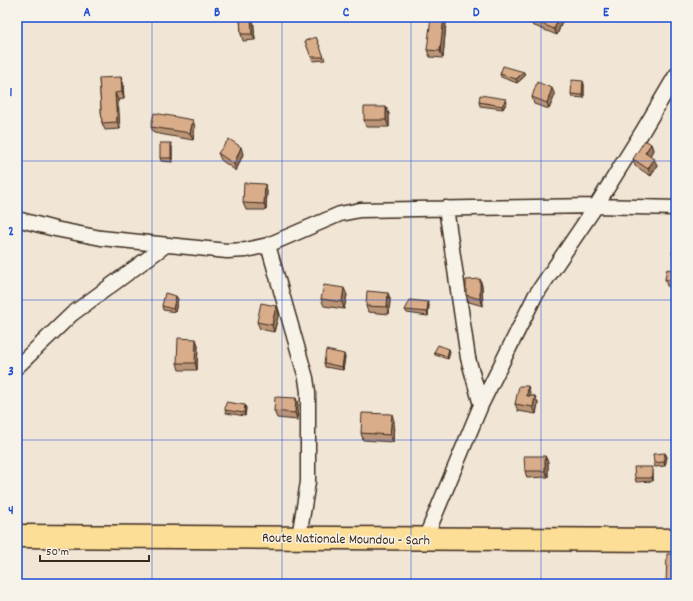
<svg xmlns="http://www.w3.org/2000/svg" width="693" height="601" viewBox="0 0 693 601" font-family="Dekko,sans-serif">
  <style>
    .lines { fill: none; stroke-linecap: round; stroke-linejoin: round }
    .minor-casing { stroke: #3b2a1e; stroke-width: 17 }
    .trunk-casing { stroke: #3b2a1e; stroke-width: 25 }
    .minor { stroke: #f7f3e8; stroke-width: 14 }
    .trunk { stroke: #fdde96; stroke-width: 22 }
    .wall { fill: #bb9577; stroke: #3b2a1e }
    .shaded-wall { fill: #987961; stroke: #3b2a1e }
    .building { fill: #d9ad8a; stroke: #3b2a1e }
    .grid { fill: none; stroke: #1d4ed8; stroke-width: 1; stroke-opacity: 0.55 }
    .labels { text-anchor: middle; stroke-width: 3; stroke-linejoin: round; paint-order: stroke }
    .street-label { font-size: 14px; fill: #3b2a1e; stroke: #f7f3e8 }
    .neatline { fill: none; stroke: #1d4ed8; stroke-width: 1.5 }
    .grid-label { font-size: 13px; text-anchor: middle; font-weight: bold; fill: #1d4ed8 }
  </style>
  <rect width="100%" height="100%" fill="#f1e5d5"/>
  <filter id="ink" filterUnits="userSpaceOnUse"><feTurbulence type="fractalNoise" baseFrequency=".025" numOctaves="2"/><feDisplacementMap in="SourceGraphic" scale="8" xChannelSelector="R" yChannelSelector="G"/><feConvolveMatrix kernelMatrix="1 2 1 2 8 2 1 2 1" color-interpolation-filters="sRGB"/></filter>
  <g filter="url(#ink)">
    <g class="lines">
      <defs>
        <path id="minor" d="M 446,208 L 468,358 L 481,405
          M 17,219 L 55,229 L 101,238 L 227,251 L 246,250 L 268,245 L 340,214 L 360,210 L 596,206 L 676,208
          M 268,245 L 306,378 L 308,392 L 308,482 L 299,537
          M 17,367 L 72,314 L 166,245
          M 425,539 L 481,405 L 535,296 L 596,206 L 641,134 L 676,75"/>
        <path id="trunk" d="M 17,536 L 676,540"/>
      </defs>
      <use href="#minor" class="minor-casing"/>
      <use href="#trunk" class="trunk-casing"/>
      <use href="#minor" class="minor"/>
      <use href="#trunk" class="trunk"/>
    </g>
    <path class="wall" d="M 240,17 L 253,17 L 255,40 L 243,41 L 241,34 Z
      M 530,19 L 562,22 L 557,35 L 532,25 Z
      M 446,23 L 443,58 L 430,57 L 427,50 Z
      M 316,37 L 325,60 L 313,61 L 305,41 Z
      M 500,74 L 525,76 L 517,83 L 501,77 Z
      M 99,78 L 123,84 L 124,99 L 118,100 L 120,129 L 105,130 L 102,123 Z
      M 584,84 L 584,98 L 572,97 L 571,94 Z
      M 555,95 L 549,109 L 534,104 L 532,97 Z
      M 479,102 L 507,102 L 503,109 L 480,106 Z
      M 386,107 L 389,114 L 389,127 L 366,127 L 364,120 Z
      M 151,127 L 195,127 L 193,140 L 154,133 Z
      M 171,143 L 172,147 L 172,162 L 161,161 L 160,158 Z
      M 651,144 L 653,150 L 650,156 L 657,165 L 651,176 L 635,166 L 633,159 Z
      M 218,153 L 243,154 L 236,171 L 221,160 Z
      M 267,191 L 266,210 L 246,210 L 243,203 Z
      M 676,244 L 676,257 L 673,256 L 672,253 Z
      M 676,271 L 676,288 L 667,286 L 665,279 Z
      M 480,279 L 482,286 L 483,306 L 469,302 L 466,295 Z
      M 388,293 L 390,299 L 389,314 L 368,312 L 366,306 Z
      M 347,295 L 344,309 L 324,306 L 321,299 Z
      M 178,299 L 175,312 L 163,310 L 162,306 Z
      M 428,302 L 429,305 L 428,316 L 407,313 L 405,310 Z
      M 276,306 L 279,313 L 274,332 L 260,329 L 257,322 Z
      M 196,339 L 198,346 L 197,370 L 179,370 L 177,363 Z
      M 449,349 L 450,352 L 448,359 L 435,355 L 434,352 Z
      M 345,357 L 343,370 L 325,367 L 324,363 Z
      M 528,386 L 530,393 L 530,396 L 535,396 L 538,403 L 536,414 L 518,411 L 515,404 Z
      M 296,398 L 298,405 L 297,420 L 277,418 L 274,411 Z
      M 246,408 L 245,416 L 226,413 L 225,410 Z
      M 394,421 L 393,442 L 363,440 L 361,433 Z
      M 665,453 L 667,457 L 665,466 L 655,467 L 654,463 Z
      M 545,456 L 548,462 L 548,477 L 527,478 L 525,471 Z
      M 653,470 L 653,481 L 636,482 L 635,478 Z"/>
    <path class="shaded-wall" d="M 251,17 L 253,17 L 255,40 L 252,34 Z
      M 444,17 L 446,23 L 443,58 L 440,51 Z
      M 559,17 L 561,17 L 562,22 L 557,35 L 554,29 Z
      M 524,72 L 525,76 L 517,83 L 516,79 Z
      M 121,77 L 123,84 L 124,99 L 122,92 Z
      M 583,81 L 584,84 L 584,98 L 582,95 Z
      M 552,88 L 555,95 L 549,109 L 547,103 Z
      M 115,93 L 118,100 L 120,129 L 117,122 Z
      M 506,99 L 507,102 L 503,109 L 502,106 Z
      M 386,107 L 389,114 L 389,127 L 386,120 Z
      M 193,120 L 195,127 L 193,140 L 190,133 Z
      M 171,143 L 172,147 L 172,162 L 171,158 Z
      M 651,144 L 653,150 L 648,160 L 645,153 Z
      M 241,147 L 243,154 L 236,171 L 234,164 Z
      M 654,159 L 657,165 L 651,176 L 648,169 Z
      M 265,184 L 267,191 L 266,210 L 264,204 Z
      M 480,279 L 482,286 L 483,306 L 480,299 Z
      M 344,288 L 347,295 L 344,309 L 342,302 Z
      M 388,293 L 390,299 L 389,314 L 387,307 Z
      M 176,296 L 178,299 L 175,312 L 173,309 Z
      M 428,302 L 429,305 L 428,316 L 427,312 Z
      M 276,306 L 279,313 L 274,332 L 272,325 Z
      M 196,339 L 198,346 L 197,370 L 195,363 Z
      M 449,349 L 450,352 L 448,359 L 447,356 Z
      M 344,354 L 345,357 L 343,370 L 342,367 Z
      M 528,386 L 530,393 L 529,402 L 527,396 Z
      M 535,396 L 538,403 L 536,414 L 533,407 Z
      M 296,398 L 298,405 L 297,420 L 295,413 Z
      M 245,405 L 246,408 L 245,416 L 244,413 Z
      M 392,414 L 394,421 L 393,442 L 390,435 Z
      M 665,453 L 667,457 L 665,466 L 664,462 Z
      M 545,456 L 548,462 L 548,477 L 545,471 Z
      M 652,467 L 653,470 L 653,481 L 652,478 Z"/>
    <path class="building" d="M 240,17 L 251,17 L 252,34 L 241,34 Z
      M 431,17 L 444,17 L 440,51 L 427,50 Z
      M 530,17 L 559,17 L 554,29 L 530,19 Z
      M 316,37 L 324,57 L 311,57 L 305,41 Z
      M 503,66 L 524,72 L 516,79 L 500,74 Z
      M 121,77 L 122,92 L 115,93 L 117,122 L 102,123 L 99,78 Z
      M 572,80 L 583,81 L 582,95 L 571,94 Z
      M 537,82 L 552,88 L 547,103 L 532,97 Z
      M 480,95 L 506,99 L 502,106 L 479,102 Z
      M 364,107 L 386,107 L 386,120 L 364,120 Z
      M 154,113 L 193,120 L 190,133 L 151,127 Z
      M 229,139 L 241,147 L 234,164 L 218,153 Z
      M 645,140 L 651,144 L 645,153 L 654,159 L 648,169 L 633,159 Z
      M 160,143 L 171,143 L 171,158 L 160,158 Z
      M 244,183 L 265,184 L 264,204 L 243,203 Z
      M 676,244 L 676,255 L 672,253 Z
      M 667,269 L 676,271 L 676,282 L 665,279 Z
      M 480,279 L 480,299 L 466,295 L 466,280 Z
      M 324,285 L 344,288 L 342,302 L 321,299 Z
      M 367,291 L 388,293 L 387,307 L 366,306 Z
      M 165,293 L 176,296 L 173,309 L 162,306 Z
      M 410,300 L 428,302 L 427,312 L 405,310 Z
      M 261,303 L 276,306 L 272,325 L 257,322 Z
      M 178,338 L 196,339 L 195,363 L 177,363 Z
      M 438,345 L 449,349 L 447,356 L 434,352 Z
      M 326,350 L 344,354 L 342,367 L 324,363 Z
      M 519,386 L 528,386 L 527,396 L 535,396 L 533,407 L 515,404 Z
      M 275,397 L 296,398 L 295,413 L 274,411 Z
      M 226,402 L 245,405 L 244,413 L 225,410 Z
      M 362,413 L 392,414 L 390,435 L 361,433 Z
      M 665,453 L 664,462 L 654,463 L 653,454 Z
      M 524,456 L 545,456 L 545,471 L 525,471 Z
      M 634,467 L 652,467 L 652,478 L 635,478 Z
      M 667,554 L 676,554 L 676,584 L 666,584 Z"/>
  </g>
  <path class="grid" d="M 152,17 L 152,584M 282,17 L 282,584M 411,17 L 411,584M 541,17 L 541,584M 17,161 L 676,161M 17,300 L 676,300M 17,440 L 676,440"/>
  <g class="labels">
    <g class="street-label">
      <text transform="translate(346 538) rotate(1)" y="5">Route Nationale Moundou - Sarh</text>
    </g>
  </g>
  <rect width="693" height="601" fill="none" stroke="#f7f3e8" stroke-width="44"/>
  <path d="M40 555v6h109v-6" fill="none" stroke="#3b2a1e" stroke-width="2"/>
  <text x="46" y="555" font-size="12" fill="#3b2a1e" stroke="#f7f3e8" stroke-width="3" paint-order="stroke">50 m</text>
  <rect x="22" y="22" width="649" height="557" class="neatline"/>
  <g class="grid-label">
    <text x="87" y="16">A</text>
    <text x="217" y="16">B</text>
    <text x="346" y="16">C</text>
    <text x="476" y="16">D</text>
    <text x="606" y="16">E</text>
    <text x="11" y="96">1</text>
    <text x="11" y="235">2</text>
    <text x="11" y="375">3</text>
    <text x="11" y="514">4</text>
  </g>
</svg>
